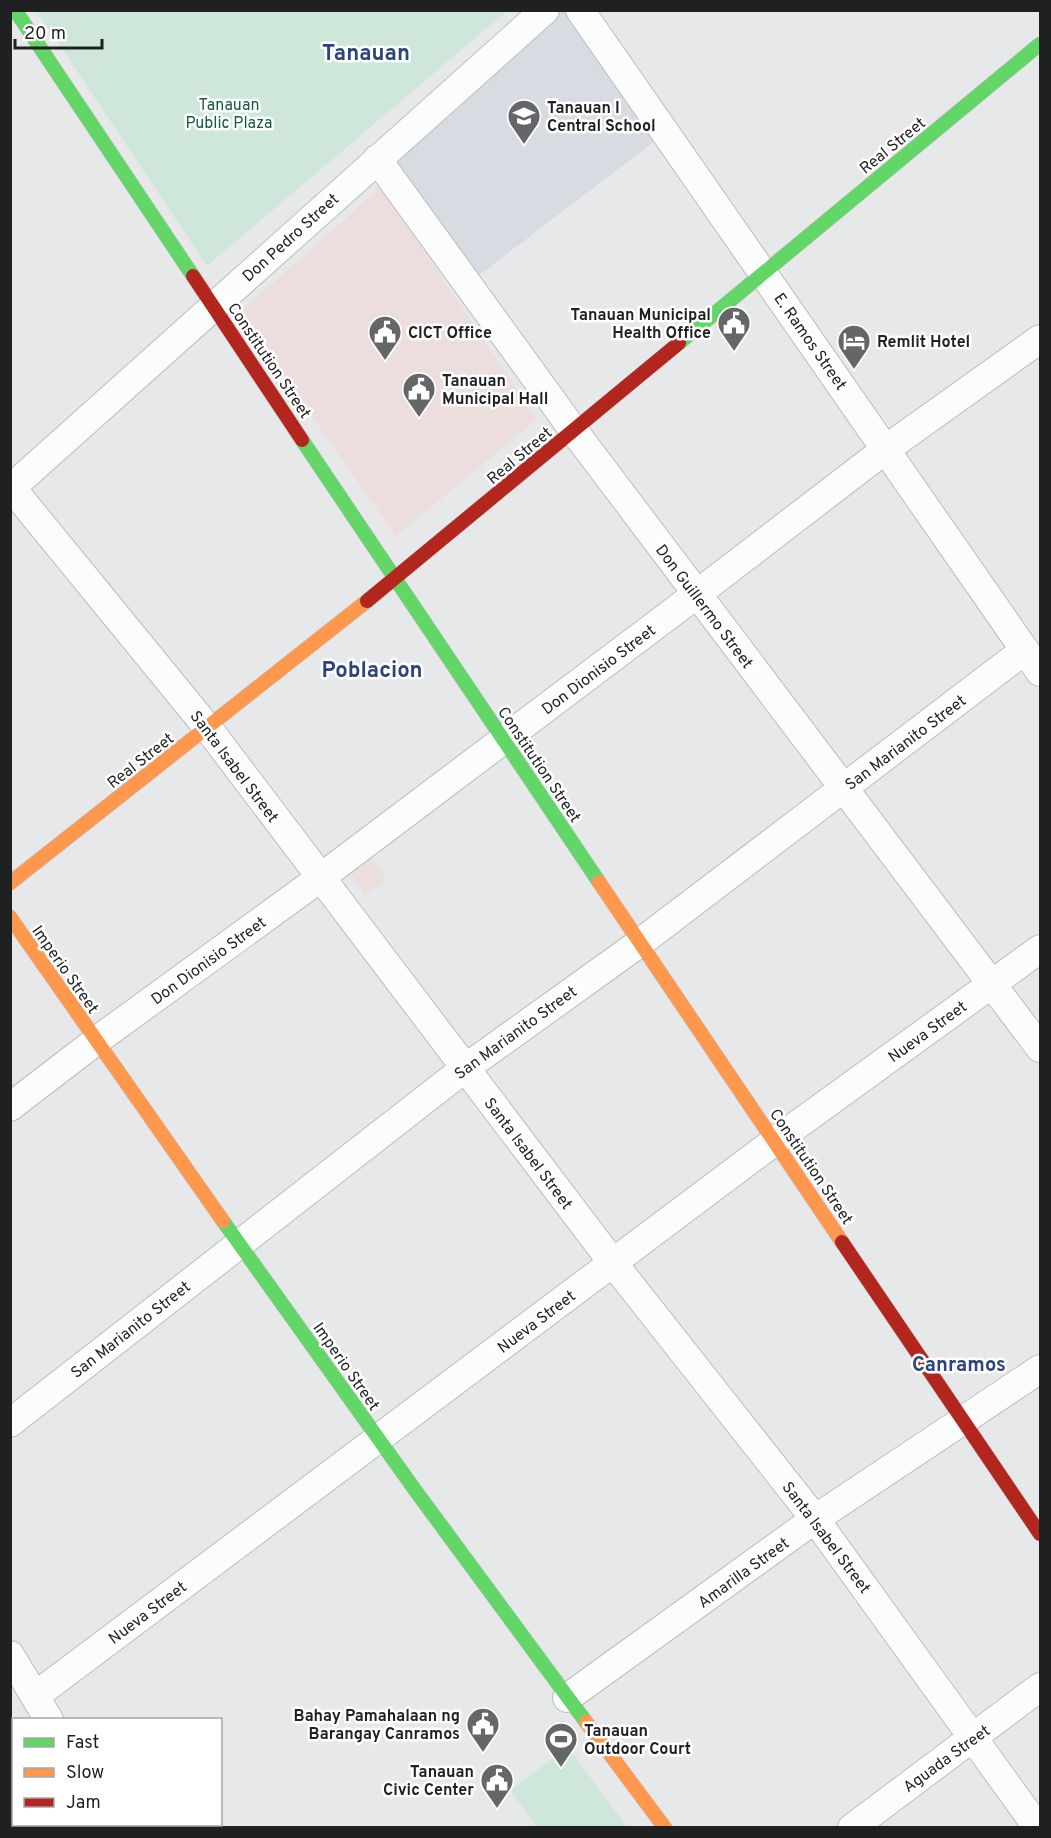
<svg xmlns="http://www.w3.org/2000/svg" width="1051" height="1838" viewBox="0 0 1051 1838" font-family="Overpass,sans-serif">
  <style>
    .commercial { fill: #ecdedd }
    .built { fill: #d8dbe1 }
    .green { fill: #cfe6db }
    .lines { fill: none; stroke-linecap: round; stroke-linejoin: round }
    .street-casing { stroke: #bcbdbe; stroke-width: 30 }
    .fast-casing { stroke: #bcbdbe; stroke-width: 15 }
    .slow-casing { stroke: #bcbdbe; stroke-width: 15 }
    .jam-casing { stroke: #bcbdbe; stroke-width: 15 }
    .street { stroke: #fbfcfc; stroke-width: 28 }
    .fast { stroke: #63d668; stroke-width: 14 }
    .slow { stroke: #ff974d; stroke-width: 14 }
    .jam { stroke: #b3261e; stroke-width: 14 }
    .labels { text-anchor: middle; stroke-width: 5; stroke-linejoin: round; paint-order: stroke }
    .park-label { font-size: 16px; fill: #145b41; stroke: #fff }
    .poi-label { font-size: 16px; font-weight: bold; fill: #1f2021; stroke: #fff; text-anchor: start }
    .street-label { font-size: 16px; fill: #1f2021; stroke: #fff }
    .quarter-label { font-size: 20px; font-weight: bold; fill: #2d457e; stroke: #fff }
    .district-label { font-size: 22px; font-weight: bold; fill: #2d457e; stroke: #fff }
  </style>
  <rect width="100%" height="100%" fill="#e7e8e9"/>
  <path class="commercial" d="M 381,187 L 537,419 L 396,536 L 239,313 Z
    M 372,857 L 387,881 L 364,895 L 349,872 Z"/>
  <path class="built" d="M 556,11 L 573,11 L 664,134 L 478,276 L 386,156 Z"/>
  <path class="green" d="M 37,11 L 507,11 L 207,266 Z
    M 568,1747 L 627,1827 L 537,1827 L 510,1790 Z"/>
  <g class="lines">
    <defs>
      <path id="street" d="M 580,10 L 1040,672
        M 377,159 L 574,431 L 1040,1048
        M 10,486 L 207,727 L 613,1263 L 815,1519 L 1038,1828
        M 10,489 L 545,10
        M 10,1107 L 96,1041 L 320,878 L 697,594 L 886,449 L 1040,339
        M 10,1423 L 464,1069 L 641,942 L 1025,650
        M 10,1655 L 49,1720
        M 35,1696 L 775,1141 L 1040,949
        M 567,1698 L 815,1519 L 1040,1369
        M 112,1824 L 114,1828
        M 852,1828 L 1040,1687"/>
      <path id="fast" d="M 15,10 L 193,276
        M 679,343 L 1040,44
        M 302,440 L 599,882
        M 223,1221 L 415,1490 L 586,1722"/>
      <path id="slow" d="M 599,882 L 842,1242
        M 10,883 L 367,601
        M 10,917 L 223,1221
        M 586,1722 L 665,1828"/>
      <path id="jam" d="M 193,276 L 302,440
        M 367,601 L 679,343
        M 842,1242 L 1040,1534"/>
    </defs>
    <use href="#street" class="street-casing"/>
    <use href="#fast" class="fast-casing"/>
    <use href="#slow" class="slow-casing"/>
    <use href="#jam" class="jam-casing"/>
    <use href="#street" class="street"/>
    <use href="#fast" class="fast"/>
    <use href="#slow" class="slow"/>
    <use href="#jam" class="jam"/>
  </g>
  <defs>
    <symbol id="school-pin" viewBox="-11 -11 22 30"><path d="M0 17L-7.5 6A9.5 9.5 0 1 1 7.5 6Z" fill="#656667" stroke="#fff"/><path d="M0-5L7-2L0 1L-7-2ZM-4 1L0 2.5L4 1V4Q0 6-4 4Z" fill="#fff"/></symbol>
    <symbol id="civic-pin" viewBox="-11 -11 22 30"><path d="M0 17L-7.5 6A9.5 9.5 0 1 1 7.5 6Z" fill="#656667" stroke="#fff"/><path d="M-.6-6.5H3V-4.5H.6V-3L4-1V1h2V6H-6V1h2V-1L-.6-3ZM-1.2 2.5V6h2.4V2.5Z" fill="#fff"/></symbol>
    <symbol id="hotel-pin" viewBox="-11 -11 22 30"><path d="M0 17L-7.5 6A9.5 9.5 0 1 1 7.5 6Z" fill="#656667" stroke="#fff"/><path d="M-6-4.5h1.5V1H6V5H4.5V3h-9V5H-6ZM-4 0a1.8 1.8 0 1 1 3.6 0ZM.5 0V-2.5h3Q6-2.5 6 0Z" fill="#fff"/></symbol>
    <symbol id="stadium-pin" viewBox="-11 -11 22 30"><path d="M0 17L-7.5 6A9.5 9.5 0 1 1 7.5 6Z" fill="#656667" stroke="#fff"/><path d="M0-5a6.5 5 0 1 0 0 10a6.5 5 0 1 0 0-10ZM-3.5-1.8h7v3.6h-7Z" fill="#fff"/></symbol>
  </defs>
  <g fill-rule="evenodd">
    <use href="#school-pin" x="505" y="97" width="38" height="52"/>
    <use href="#civic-pin" x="715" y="304" width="38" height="52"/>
    <use href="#civic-pin" x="366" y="313" width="38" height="52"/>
    <use href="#hotel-pin" x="835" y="322" width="38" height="52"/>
    <use href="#civic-pin" x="400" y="370" width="38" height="52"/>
    <use href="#civic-pin" x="464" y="1705" width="38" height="52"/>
    <use href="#stadium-pin" x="542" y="1720" width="38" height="52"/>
    <use href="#civic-pin" x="478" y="1761" width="38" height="52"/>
  </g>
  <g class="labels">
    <g class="park-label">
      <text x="229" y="110">Tanauan<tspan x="229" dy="18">Public Plaza</tspan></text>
    </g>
    <g class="poi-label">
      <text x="547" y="113">Tanauan I<tspan x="547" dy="18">Central School</tspan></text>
      <text x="711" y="320" text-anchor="end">Tanauan Municipal<tspan x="711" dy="18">Health Office</tspan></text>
      <text x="408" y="338">CICT Office</text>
      <text x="877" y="347">Remlit Hotel</text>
      <text x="442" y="386">Tanauan<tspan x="442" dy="18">Municipal Hall</tspan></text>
      <text x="460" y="1721" text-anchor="end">Bahay Pamahalaan ng<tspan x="460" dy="18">Barangay Canramos</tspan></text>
      <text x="584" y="1736">Tanauan<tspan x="584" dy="18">Outdoor Court</tspan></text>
      <text x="474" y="1777" text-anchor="end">Tanauan<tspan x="474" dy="18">Civic Center</tspan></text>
    </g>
    <g class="street-label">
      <text transform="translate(892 145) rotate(-39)" y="6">Real Street</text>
      <text transform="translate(290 237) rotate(-42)" y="6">Don Pedro Street</text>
      <text transform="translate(811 341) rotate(55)" y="6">E. Ramos Street</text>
      <text transform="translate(270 360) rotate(56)" y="6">Constitution Street</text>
      <text transform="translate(519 455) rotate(-40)" y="6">Real Street</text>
      <text transform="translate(705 606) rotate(53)" y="6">Don Guillermo Street</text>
      <text transform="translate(598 669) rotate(-37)" y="6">Don Dionisio Street</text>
      <text transform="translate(905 742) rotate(-37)" y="6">San Marianito Street</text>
      <text transform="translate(140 760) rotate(-38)" y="6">Real Street</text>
      <text transform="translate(540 764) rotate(56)" y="6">Constitution Street</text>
      <text transform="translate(235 766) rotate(53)" y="6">Santa Isabel Street</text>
      <text transform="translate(208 960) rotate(-36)" y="6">Don Dionisio Street</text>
      <text transform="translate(66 969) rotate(55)" y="6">Imperio Street</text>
      <text transform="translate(927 1031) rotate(-36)" y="6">Nueva Street</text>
      <text transform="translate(515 1032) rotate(-36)" y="6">San Marianito Street</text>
      <text transform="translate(529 1153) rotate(53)" y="6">Santa Isabel Street</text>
      <text transform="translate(812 1166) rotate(56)" y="6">Constitution Street</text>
      <text transform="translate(536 1321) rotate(-37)" y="6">Nueva Street</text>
      <text transform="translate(130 1329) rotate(-38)" y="6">San Marianito Street</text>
      <text transform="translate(347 1366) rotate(55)" y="6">Imperio Street</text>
      <text transform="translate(827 1537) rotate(53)" y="6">Santa Isabel Street</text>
      <text transform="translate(743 1572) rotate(-36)" y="6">Amarilla Street</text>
      <text transform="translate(147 1612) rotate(-37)" y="6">Nueva Street</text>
      <text transform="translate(946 1758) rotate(-36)" y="6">Aguada Street</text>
    </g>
    <g class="quarter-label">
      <text x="959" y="1371">Canramos</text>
    </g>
    <g class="district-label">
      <text x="366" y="60">Tanauan</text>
      <text x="372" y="677">Poblacion</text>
    </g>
  </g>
  <rect width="1051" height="1838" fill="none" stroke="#1f2021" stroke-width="24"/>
  <rect x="12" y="1718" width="210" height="108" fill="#ffffff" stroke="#a5a6a6" stroke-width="1.5"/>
  <rect x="24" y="1738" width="30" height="9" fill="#63d668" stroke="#a5a6a6" stroke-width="1.5"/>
  <text x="66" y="1748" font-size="18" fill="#1f2021">Fast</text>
  <rect x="24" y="1768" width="30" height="9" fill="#ff974d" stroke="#a5a6a6" stroke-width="1.5"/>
  <text x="66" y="1778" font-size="18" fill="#1f2021">Slow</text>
  <rect x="24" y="1798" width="30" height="9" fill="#b3261e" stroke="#a5a6a6" stroke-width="1.5"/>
  <text x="66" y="1808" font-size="18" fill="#1f2021">Jam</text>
  <path d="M15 39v9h87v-9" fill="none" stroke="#1f2021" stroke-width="3"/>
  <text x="24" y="39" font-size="18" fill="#1f2021" stroke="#ffffff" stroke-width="4.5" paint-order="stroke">20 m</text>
</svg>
